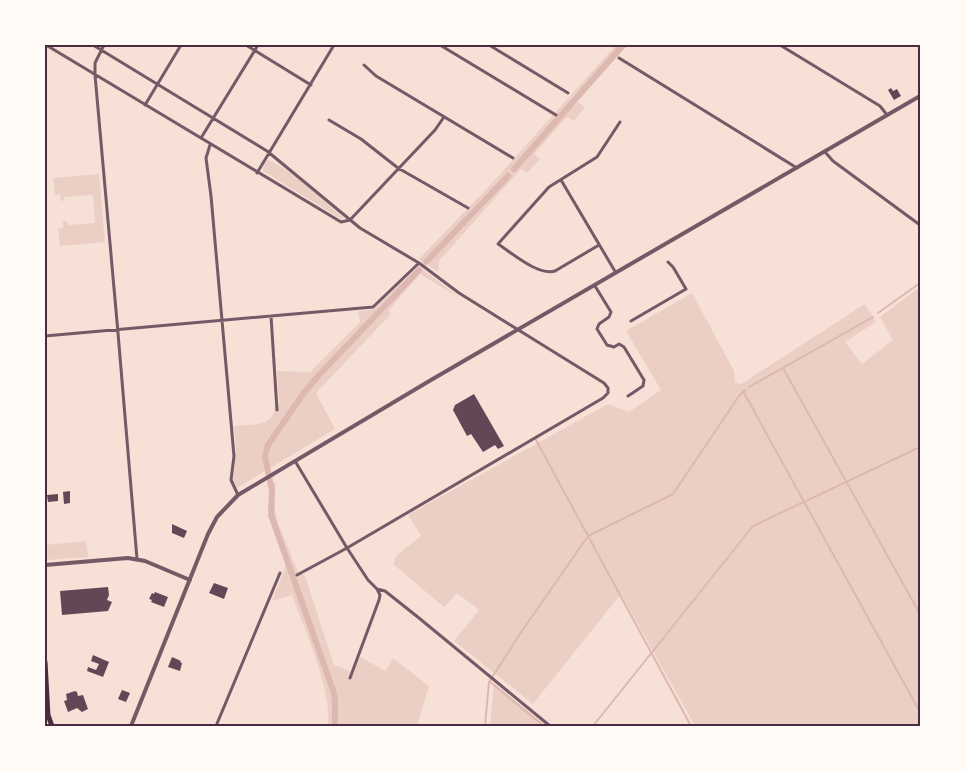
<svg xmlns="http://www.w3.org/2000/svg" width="965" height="771" viewBox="0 0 965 771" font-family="Jost,sans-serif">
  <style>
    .green { fill: #ebcfc5 }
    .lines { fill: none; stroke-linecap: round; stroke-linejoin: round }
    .stream { stroke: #dcb8b0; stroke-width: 2 }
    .canal { stroke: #dcb8b0; stroke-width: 6 }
    .building { fill: #644757 }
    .minor { stroke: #755966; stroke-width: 3 }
    .tertiary { stroke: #755966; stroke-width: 4 }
    .primary { stroke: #4a2c40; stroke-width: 5 }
    .neatline { fill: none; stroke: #4a2c40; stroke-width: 2 }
  </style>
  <rect width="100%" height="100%" fill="#f7e1d7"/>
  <path class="green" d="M 616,45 L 628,45 L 577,102 L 585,107 L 574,121 L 567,117 L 534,154 L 540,159 L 527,173 L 521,169 L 439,261 L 438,272 L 419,259 L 492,183 Z
    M 267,160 C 278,159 332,208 344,218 L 341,219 L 263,171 L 263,168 Z
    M 99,174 L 105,242 L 60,246 L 58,229 L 63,228 L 63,221 L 66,221 L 69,225 L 95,223 L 93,195 L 65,197 L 63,201 L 61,201 L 60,194 L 55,195 L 53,178 Z
    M 420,267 L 460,298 L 420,274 L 389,310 L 391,314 L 316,393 L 335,429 L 237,488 L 233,481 L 236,449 L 234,426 C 252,424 274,428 275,405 L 279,404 L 277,371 L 310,372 L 360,322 L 358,311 L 369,310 L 374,308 L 416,269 Z
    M 920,287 L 920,726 L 695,726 L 621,594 L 533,704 L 454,641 L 479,610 L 457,593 L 444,607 L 393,564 L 397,555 L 421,536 L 408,515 L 608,404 L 629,412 L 661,390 L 626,331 L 692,293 L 734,371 L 735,383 L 741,384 L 865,304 L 876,322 L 845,342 L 862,364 L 893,340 L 880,317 Z
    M 276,481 L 274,505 L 278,523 L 298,572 L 305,576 L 334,665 L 354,673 L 360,657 L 386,671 L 393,658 L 429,686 L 417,726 L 328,726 C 332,688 305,632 292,595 L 272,601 L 286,565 L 268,515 L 270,485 Z
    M 86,541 L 88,557 L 48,560 L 45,557 L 45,545 Z
    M 494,683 L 546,726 L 490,726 Z"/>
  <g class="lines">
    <path class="stream" d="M 878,313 L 920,283
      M 783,368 L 920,614
      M 749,387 L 873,317
      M 743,391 L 920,712
      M 536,440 L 691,726
      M 490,682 L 544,726
      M 485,726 L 489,682 L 522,631 L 588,536 L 673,494 L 739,396 L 745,390
      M 593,726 L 753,526 L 920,447"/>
    <path class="canal" d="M 514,169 L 623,45
      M 426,262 L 508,176
      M 335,726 L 335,700 L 333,690 L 271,515 L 272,491 L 265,456 L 268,445 L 303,394 L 319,375 L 419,270"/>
  </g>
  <path class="building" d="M 891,88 L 893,91 L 897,89 L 901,96 L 894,100 L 888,90 Z
    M 474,394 L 504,446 L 498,449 L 495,445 L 483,452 L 471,434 L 467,436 L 453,410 L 455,405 Z
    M 70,491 L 70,503 L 64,504 L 63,492 Z
    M 58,494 L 58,501 L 48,502 L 47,495 Z
    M 172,524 L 187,531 L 184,538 L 172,533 Z
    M 214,583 L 228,588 L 224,599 L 209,593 Z
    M 108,587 L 109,595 L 107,600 L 112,602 L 108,611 L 62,615 L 60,591 Z
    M 155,592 L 168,597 L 164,607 L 151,602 L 152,600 L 149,599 L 152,593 L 154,594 Z
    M 93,655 L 109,662 L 103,677 L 87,671 L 88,667 L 96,670 L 99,664 L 91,661 Z
    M 172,657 L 181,661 L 180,662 L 182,663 L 180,671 L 168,667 Z
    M 122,690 L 130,693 L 126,702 L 118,699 Z
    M 75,691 L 77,692 L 78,696 L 83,695 L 88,709 L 82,712 L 77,708 L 68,712 L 64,701 L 67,700 L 66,694 Z"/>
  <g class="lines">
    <path class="minor" d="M 46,45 L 341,222 L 350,220 L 435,130 L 444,117
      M 93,45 L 267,151 L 360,228 L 419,263 L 459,293 L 604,383 L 608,388 L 608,393 L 603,398 L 347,548 L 297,575
      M 104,45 L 95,63 L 95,75 L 118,333 L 137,559
      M 246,45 L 311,85
      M 440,45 L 556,115
      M 489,45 L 568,93
      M 780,45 L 880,106 L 887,115
      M 619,58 L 797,168
      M 364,65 L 376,76 L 513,158
      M 145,105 L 181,45
      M 329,120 L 361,139 L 398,168 L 468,208
      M 201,138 L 258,45
      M 210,145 L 206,158 L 211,196 L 234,456 L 231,480 L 238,495
      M 825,152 L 833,161 L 920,225
      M 257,173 L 334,45
      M 561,180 L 616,273
      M 599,245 L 555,271 C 538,276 512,253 498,244 L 549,187 L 597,157 L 620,122
      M 595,286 L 611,312 L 609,317 L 599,324 L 597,329 L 607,345 L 614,347 L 619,344 L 624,347 L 644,380 L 643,386 L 628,396
      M 271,316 L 277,410
      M 631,321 L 686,289 L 673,267 L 668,262
      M 45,336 L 373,307 L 419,263
      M 295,461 L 347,548 L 368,580 L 377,589 L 385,591 L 419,618 L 550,726
      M 350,678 L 379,600 L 380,595 L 377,589
      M 216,726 L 280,573"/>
    <path class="tertiary" d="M 45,565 L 128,558 L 145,561 L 190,580
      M 131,726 L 208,534 L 217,517 L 238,495 L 431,380 L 920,96"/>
    <path class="primary" d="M 45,662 L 48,716
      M 48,715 L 52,726"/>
  </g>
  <rect width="965" height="771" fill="none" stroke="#fffaf5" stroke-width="92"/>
  <rect x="46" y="46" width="873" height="679" class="neatline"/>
</svg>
